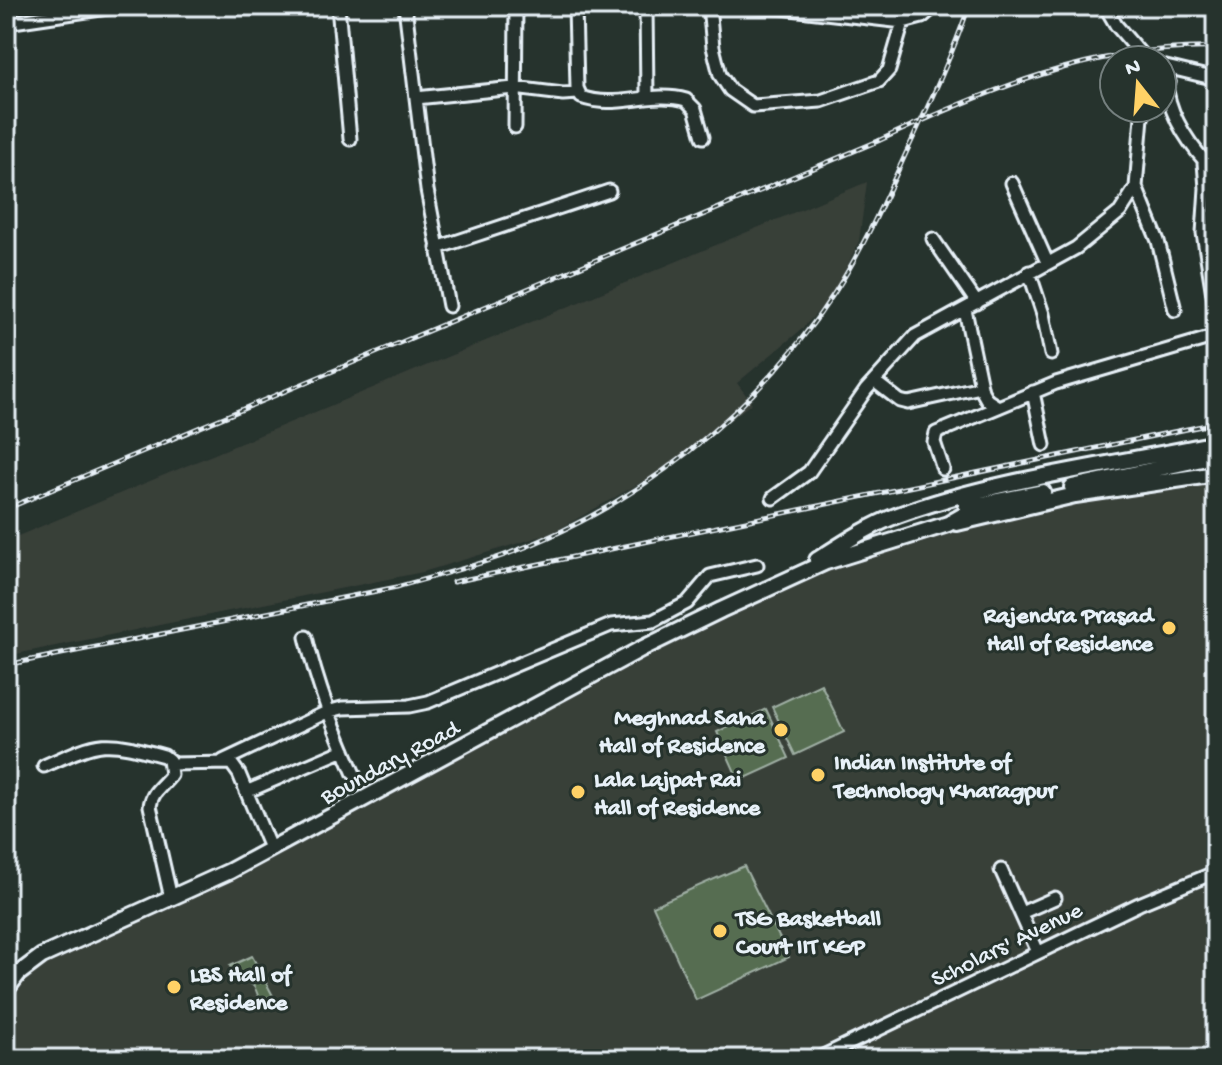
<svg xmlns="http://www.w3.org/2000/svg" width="1222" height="1065" viewBox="0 0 1222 1065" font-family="'Gochi Hand',sans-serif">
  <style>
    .built { fill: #393f39 }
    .green { fill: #566d51; stroke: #9fafa4; stroke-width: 2 }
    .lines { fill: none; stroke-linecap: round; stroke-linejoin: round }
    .minor-casing { stroke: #e8f1f8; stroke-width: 17 }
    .major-casing { stroke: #e8f1f8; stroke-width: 20 }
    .minor { stroke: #26332d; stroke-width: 11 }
    .major { stroke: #26332d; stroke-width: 14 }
    .rail-casing { stroke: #e8f1f8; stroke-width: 5 }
    .rail { stroke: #26332d; stroke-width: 2; stroke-dasharray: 6; stroke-linecap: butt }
    .poi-dot { fill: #ffd166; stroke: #26332d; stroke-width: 3 }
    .labels { text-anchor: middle; stroke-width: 6; stroke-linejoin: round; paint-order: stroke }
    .poi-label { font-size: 24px; font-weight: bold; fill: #e8f1f8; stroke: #26332d; text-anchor: start }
    .street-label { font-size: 24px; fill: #e8f1f8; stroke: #26332d }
  </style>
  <rect width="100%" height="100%" fill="#26332d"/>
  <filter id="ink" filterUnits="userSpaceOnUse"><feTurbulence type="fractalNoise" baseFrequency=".0125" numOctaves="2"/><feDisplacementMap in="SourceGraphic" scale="16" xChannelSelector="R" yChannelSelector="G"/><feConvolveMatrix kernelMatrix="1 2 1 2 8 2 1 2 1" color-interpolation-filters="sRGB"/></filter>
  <g filter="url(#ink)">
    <path class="built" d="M 867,182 L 859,241 L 834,294 L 802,329 L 737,383 L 752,403 L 672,465 L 552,533 L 423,572 L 6,656 L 6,541 Z
      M 1216,478 L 1216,1059 L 6,1059 L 6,1000 L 24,976 L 47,960 L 105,936 L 374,800 L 650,649 L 656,649 L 793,587 L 796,580 L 836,563 L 1030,509 Z"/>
    <path class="green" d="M 821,684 L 844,732 L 795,755 L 772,707 Z
      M 766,709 L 789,758 L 739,781 L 717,732 Z
      M 744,866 L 789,957 L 696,1000 L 653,906 Z
      M 252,956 L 273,996 L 259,1000 C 256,985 251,981 236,979 L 230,966 Z"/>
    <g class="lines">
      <defs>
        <path id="minor" d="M 338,6 L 350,139
          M 405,6 L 427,190 L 449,306
          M 575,6 L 577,88 L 581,97 C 616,110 651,90 686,100 L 695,109 L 703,137
          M 646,6 L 647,97
          M 709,6 L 713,47 L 720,75 L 730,90 L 753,106 L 821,101 L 879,81 L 889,70 L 903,22
          M 738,6 L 782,8 L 903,22 L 922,17 L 935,6
          M 1105,6 L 1116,25 L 1140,53
          M 6,23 L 121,6
          M 6,40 L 8,23
          M 1162,66 L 1216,79
          M 1162,76 L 1169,82 L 1162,96
          M 1167,91 C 1173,123 1193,150 1216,173
          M 416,98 L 514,88 L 563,94 L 578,93
          M 515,127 L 516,6
          M 1204,163 L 1206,188 L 1203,233 L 1216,313
          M 1012,183 L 1047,262
          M 1136,187 L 1158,241 L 1175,310
          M 933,239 L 977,303
          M 437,248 L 609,191
          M 1029,272 L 1043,314 L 1051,354
          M 965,310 L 982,391 L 987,400 L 998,407
          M 874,381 L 900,401 L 908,403 L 981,387
          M 1033,392 L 1044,445
          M 943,469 L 934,442 L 936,433 L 1056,383 L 1216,336
          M 773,498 L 809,472 L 866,390 L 915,336 L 1076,248 L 1120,212 L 1136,187 L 1142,117 L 1147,108
          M 306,637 C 317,685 334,728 354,774
          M 223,761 L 327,712 L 342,708 L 409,706 L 428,702 L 611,625 L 653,621 L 687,603 L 710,576 L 757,565
          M 171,764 L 231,763 L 239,774 L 270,848
          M 44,766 C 102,740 103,739 164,756 L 169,760 L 171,775 C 163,786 152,791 150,806 L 171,898
          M 246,792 L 344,750
          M 1001,870 L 1038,952
          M 1021,913 L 1055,898
          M 817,1059 L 1139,904 L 1216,872"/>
        <path id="major" d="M 1072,487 L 1216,456
          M 966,504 L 972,506 L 1043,492
          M 957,523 L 1075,495 L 1216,474
          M 817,560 C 842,544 869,526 898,515 C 996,479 1113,465 1216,443
          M 6,990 L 18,974 L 42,956 L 230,871 L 641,649 L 721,610 L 826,562 L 948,524 L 967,513 L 972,506"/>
      </defs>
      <use href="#minor" class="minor-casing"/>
      <use href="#major" class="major-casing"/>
      <use href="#minor" class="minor"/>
      <use href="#major" class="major"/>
      <defs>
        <path id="rail" d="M 6,509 L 878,141 C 987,90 1094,45 1216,48
          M 453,582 L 1216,423
          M 6,665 L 397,587 C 432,577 468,568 502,556 C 636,508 758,411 835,292 C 864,247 885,199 907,151 C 929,104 952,56 969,6"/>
      </defs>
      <use href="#rail" class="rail-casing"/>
      <use href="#rail" class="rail"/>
    </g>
  </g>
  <g class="poi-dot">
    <circle cx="1169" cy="628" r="8"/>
    <circle cx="781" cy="730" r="8"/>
    <circle cx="818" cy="775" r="8"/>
    <circle cx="578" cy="792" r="8"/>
    <circle cx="720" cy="931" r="8"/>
    <circle cx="174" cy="987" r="8"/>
  </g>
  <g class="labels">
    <g class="poi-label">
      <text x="1153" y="622" text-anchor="end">Rajendra Prasad<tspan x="1153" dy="28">Hall of Residence</tspan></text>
      <text x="765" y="724" text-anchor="end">Meghnad Saha<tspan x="765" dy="28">Hall of Residence</tspan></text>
      <text x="834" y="769">Indian Institute of<tspan x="834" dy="28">Technology Kharagpur</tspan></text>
      <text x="594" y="786">Lala Lajpat Rai<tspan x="594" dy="28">Hall of Residence</tspan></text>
      <text x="736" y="925">TSG Basketball<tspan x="736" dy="28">Court IIT KGP</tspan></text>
      <text x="190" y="981">LBS Hall of<tspan x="190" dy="28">Residence</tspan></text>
    </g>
    <g class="street-label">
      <text transform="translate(389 761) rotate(-28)" y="8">Boundary Road</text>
      <text transform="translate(1006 943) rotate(-26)" y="8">Scholars' Avenue</text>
    </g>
  </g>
  <rect width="1222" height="1065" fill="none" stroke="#26332d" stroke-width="32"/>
  <rect x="16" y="16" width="1190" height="1033" fill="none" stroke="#e8f1f8" stroke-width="3" filter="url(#ink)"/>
  <g transform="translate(1138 84) rotate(343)"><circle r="38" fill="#26332d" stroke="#747f7e" stroke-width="2"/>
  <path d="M0-6L14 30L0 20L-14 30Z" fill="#ffd166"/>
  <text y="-12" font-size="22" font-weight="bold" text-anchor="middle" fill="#e8f1f8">N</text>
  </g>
</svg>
